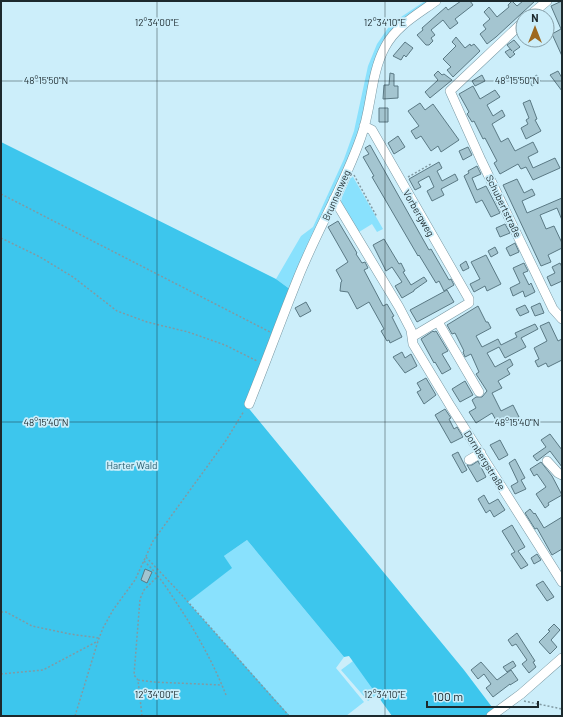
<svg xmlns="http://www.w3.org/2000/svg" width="563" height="717" viewBox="0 0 563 717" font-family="Barlow,sans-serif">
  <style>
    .green { fill: #89e1fd }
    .forest { fill: #3dc6ed }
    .building { fill: #a4c5d0; stroke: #5a7984 }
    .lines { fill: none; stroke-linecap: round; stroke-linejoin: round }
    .minor-casing { stroke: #7898a3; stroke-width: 10 }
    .path { stroke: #819aa3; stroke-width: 1.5; stroke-dasharray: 2 2; stroke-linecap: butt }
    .minor { stroke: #fff; stroke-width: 9 }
    .ticks { fill: none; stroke: #1c292d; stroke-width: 1; stroke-opacity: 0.45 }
    .labels { text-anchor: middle; stroke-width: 3.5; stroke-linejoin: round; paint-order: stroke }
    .street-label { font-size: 10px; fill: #1c292d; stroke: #cceefa }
    .park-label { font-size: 10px; fill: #2a5f70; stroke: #cceefa }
    .ticks-label { font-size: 10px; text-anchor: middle; fill: #1c292d; stroke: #cceefa; stroke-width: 3.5; stroke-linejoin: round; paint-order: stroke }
  </style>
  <rect width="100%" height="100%" fill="#cceefa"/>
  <path class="green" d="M 425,1 L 431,1 L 387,37 L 355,143 L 291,290 L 276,279 L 301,236 L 313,227 L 344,159 L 354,131 L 368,66 L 377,44 L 388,28 L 401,17 Z
    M 352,175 L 383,229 L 377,232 L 372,224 L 359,232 L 341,202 L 342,197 Z
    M 247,540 L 344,657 L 336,668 L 364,702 L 346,716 L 290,716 L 188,602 L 231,568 L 224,556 Z
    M 353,661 L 378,694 L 368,701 L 341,670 Z"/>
  <path class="forest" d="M 1,142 L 276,279 L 291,290 L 246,405 L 464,670 L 495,711 L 487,716 L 392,716 L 349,656 L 344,657 L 247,540 L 224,556 L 232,568 L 188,602 L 290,716 L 1,716 Z"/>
  <path class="building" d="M 461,1 L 470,1 L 473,5 L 455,19 L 458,23 L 450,29 L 443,20 L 431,30 L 435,35 L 431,38 L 433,41 L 429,45 L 426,45 L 417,35 L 423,30 L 422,28 L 446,7 L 448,10 Z
    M 512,1 L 517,6 L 523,1 L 535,1 L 496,37 L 487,44 L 480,34 L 486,29 L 483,25 L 490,19 L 484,12 L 489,7 L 497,17 L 509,7 L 508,5 Z
    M 562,1 L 562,56 L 552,34 L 561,29 L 551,6 Z
    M 456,37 L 465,48 L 470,44 L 471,46 L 474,44 L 480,51 L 453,77 L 447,70 L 451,67 L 443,59 L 456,46 L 452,42 Z
    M 514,40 L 520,47 L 513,52 L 515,54 L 510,58 L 505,52 L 510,49 L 512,51 L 507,45 Z
    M 405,42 L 413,48 L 406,57 L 404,55 L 401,60 L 393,56 Z
    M 438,71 L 442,75 L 444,74 L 452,80 L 430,98 L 425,92 L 438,80 L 434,75 Z
    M 558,71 L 562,78 L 562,91 L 550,75 Z
    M 390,73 L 394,74 L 394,86 L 398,86 L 398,98 L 383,99 L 384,85 L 389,85 Z
    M 482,75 L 485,81 L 475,86 L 472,81 Z
    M 537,75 L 540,81 L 532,86 L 529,80 Z
    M 473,86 L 480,99 L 495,90 L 500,97 L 487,105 L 493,116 L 502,110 L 505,116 L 492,124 L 501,142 L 508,138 L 515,151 L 533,142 L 538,152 L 528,157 L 533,168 L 555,158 L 560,168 L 533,180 L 526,167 L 521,169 L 518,164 L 500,174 L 494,163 L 497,161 L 485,138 L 483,139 L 474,121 L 472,122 L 467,114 L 469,112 L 459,94 Z
    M 530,100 L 537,119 L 535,120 L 541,131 L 526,139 L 521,128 L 528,124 L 526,120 L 529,118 L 523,103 Z
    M 420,103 L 425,110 L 433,104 L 459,140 L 441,152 L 438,146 L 431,151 L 421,136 L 416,139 L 411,131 L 419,126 L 408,111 Z
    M 379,108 L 388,108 L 388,122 L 379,122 Z
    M 398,136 L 405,147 L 394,154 L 388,143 Z
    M 370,145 L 429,250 L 431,249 L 449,280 L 451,279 L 454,285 L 444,291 L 439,281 L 436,283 L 419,255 L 418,256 L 372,177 L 374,176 L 363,157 L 369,154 L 365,148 Z
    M 468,147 L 472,155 L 463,160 L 459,151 Z
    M 439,162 L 442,168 L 437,171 L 442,181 L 455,174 L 458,180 L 441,189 L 444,195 L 432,201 L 427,191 L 434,187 L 429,176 L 418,182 L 421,187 L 415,190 L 409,179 Z
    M 477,166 L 481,174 L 472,178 L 477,190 L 486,186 L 500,213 L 491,217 L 482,200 L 476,203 L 464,176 L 469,173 L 468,171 Z
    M 517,179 L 524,193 L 532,189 L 535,195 L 522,201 L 527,213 L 562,198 L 562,220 L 557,208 L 540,215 L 546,229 L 554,226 L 562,243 L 562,248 L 548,255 L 551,262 L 541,266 L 503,185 Z
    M 338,221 L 357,253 L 356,254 L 362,263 L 365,262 L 368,268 L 364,270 L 383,306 L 387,304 L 394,316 L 392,317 L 402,337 L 390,343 L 389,340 L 387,341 L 381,331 L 384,329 L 369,302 L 357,309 L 348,292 L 340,291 L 341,282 L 342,281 L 336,270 L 348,262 L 328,227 Z
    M 505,224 L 510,233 L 500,237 L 496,228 Z
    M 384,239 L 399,264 L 401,263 L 405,271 L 403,272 L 411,285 L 424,277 L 427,281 L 414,290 L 414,291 L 402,298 L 395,286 L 402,282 L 392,267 L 386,271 L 373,245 Z
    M 515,243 L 519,252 L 510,256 L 506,248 Z
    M 495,247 L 498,253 L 491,257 L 488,251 Z
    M 486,255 L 501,284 L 487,291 L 485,286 L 474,292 L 470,284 L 480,279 L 471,262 Z
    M 466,261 L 469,268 L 463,271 L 460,265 Z
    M 524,263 L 528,271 L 523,273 L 529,285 L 531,283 L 535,292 L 525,297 L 523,291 L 513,296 L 510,288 L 520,283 L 513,268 Z
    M 560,263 L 562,267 L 562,281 L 551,286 L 547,277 L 555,273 L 552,267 Z
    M 447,290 L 454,302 L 417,322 L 410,310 Z
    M 306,302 L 311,311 L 300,317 L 295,308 Z
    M 540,303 L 544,313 L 535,316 L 531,307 Z
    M 525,305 L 529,312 L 520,316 L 516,309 Z
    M 478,306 L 486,322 L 488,322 L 491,328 L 476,336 L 482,347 L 498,339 L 501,345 L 517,337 L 515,333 L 535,324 L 538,329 L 521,338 L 526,347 L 505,358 L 499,347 L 487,353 L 495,367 L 510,359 L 513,365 L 507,369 L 510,374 L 498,381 L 502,388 L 492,393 L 501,411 L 513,405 L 519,417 L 503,424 L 501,420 L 497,422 L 492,413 L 476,423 L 469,412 L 476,408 L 472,400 L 476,397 L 482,397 L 487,391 L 476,374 L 479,372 L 471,354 L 465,357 L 463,352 L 464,351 L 455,333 L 452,334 L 447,325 Z
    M 549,322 L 558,341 L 562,339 L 562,360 L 548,367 L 546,363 L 538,367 L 535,361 L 539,359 L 534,348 L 547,341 L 540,326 Z
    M 433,331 L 434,332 L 436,331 L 448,351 L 442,354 L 451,369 L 442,374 L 435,362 L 434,363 L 421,339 Z
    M 402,352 L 405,358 L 411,354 L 417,366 L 405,373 L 393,357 Z
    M 426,378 L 436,395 L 424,404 L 417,392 L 421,390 L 417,383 Z
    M 465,381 L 473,395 L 460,402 L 452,389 Z
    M 445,409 L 451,418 L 449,419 L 454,429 L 457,427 L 463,437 L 451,443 L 435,415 Z
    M 550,434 L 562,450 L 562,467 L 550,451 L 537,461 L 533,456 L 546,447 L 541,440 Z
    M 500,440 L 508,455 L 499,460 L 490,445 Z
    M 458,452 L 467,470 L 462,473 L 452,455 Z
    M 515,459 L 525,478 L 521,480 L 526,489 L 515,494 L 511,486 L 518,482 L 509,463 Z
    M 478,461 L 486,477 L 477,482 L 467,465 L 472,465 Z
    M 541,462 L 552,476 L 562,495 L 548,503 L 549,505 L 545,508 L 536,494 L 546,487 L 537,474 L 534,476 L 530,469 Z
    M 484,495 L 489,504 L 498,499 L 505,510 L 494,517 L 490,510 L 486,513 L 478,499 Z
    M 530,509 L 534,514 L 535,513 L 544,528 L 562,517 L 562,549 L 552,555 L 537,528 L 535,529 L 525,513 Z
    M 512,525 L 525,547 L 518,551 L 528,565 L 521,569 L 511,554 L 515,552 L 502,531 Z
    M 537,554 L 541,560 L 534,564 L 531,558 Z
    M 145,569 L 152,572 L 147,583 L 141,580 Z
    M 543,581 L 554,597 L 547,601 L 536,585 Z
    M 554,624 L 560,630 L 551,640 L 557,647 L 550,654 L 539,642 L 550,631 L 548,630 Z
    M 517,633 L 535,661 L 533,662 L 536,667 L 529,673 L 522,664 L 527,660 L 516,644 L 512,646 L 508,640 Z
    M 513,661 L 516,666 L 507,672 L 503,667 Z
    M 481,662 L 497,680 L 511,670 L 518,680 L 510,685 L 510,684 L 493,697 L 486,688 L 491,684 L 484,674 L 478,679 L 471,670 Z"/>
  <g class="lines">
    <defs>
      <path id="minor" d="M 529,16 L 547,1
        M 523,22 L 450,91 L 481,160 L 553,309 L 562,319
        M 364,126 L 372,130 L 469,299 L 469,303 L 412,337
        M 334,199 L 399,307 L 411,330 L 413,344 L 451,407 L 562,582
        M 438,322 L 479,392
        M 249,404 C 266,362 281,320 298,278 C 317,230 344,186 361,137 C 372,108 370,75 385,47 C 396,26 418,14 436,1
        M 469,460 L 481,453
        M 547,461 L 558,473 L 562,475
        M 491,716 L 521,694 L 562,658"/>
    </defs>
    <use href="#minor" class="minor-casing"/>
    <path class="path" d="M 354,175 L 377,217
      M 408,177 L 431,164
      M 1,194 L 270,332
      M 1,238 L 40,257 L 73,277 L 117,311 L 147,322 L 188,332 L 225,345 L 257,361
      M 146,557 L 180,593 L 289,716
      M 144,561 C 157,573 167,588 176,602 C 196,632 213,662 226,695
      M 1,612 L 6,612 L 32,626 L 70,634 L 99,638
      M 1,674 L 43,670 L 98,641
      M 138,680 L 153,682 L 222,685
      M 524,701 L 562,709
      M 75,716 L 98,641 L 103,628 L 113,610 L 135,580 L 153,541 L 225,442 L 244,411
      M 142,716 L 138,680 L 134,675 L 140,599 L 144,590 L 158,576"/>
    <use href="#minor" class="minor"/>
  </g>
  <path class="ticks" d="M 157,1 L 157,716M 385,1 L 385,716M 1,81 L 562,81M 1,422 L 562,422"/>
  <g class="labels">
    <g class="street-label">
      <text transform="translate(336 195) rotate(-66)" y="4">Brunnenweg</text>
      <text transform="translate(504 206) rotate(64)" y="4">Schubertstraße</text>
      <text transform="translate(419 213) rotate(60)" y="4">Vorbergweg</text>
      <text transform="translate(485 460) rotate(58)" y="4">Dornbergstraße</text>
    </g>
    <g class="park-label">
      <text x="132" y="469">Harter Wald</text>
    </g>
  </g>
  <g class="ticks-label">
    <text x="157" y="26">12°34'00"E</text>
    <text x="385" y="26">12°34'10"E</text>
    <text x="46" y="84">48°15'50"N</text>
    <text x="517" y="84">48°15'50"N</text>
    <text x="46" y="426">48°15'40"N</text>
    <text x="517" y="426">48°15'40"N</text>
    <text x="157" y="698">12°34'00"E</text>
    <text x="385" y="698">12°34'10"E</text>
  </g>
  <rect width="563" height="717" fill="none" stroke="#1c292d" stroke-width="4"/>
  <g transform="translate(535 28)"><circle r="19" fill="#cceefa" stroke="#869fa8"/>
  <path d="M0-3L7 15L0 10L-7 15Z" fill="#9d6920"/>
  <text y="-6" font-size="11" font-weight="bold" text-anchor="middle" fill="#1c292d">N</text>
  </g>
  <path d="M427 701v6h111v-6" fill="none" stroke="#1c292d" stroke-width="2"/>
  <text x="433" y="701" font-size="12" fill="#1c292d" stroke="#cceefa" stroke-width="3" paint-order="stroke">100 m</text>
</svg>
